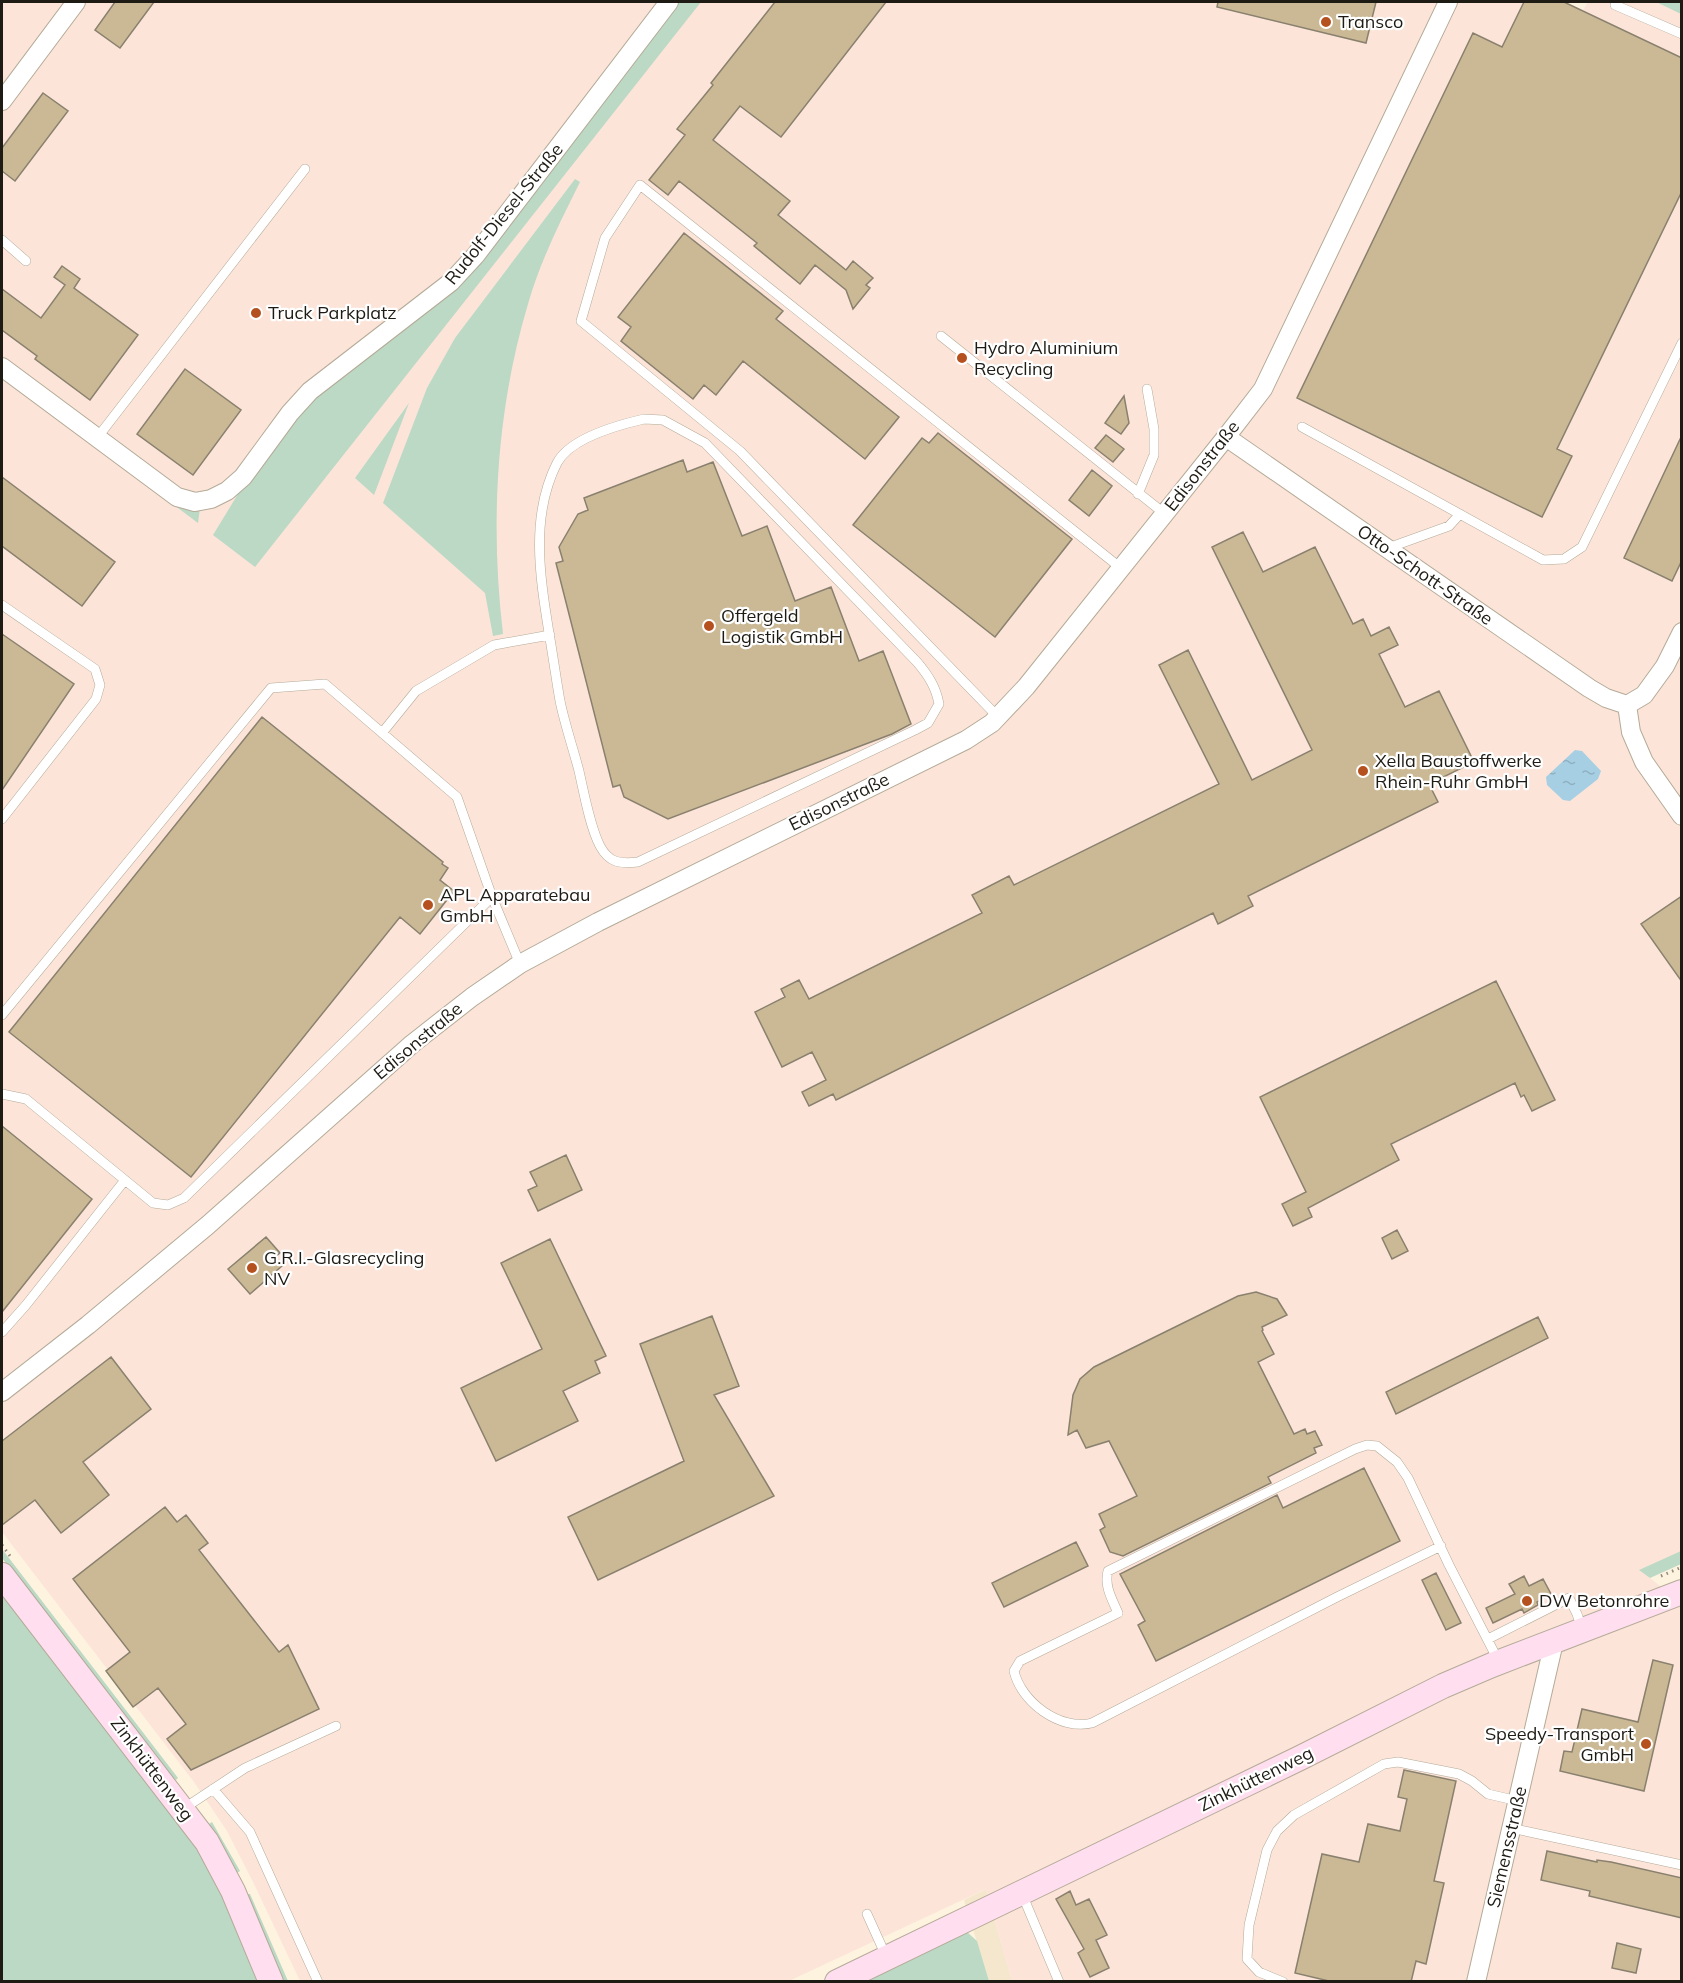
<svg xmlns="http://www.w3.org/2000/svg" width="1683" height="1983" viewBox="0 0 1683 1983" font-family="Mulish,sans-serif">
  <style>
    .built { fill: #f5e7cd }
    .industrial { fill: #fce4d9 }
    .grass { fill: #bbd9c4 }
    .water { fill: url(#water-ripples) }
    .building { fill: #cbb996; stroke: #89806e; stroke-width: 1.5 }
    .lines { fill: none; stroke-linecap: round; stroke-linejoin: round }
    .lane-casing { stroke: #b4ab98; stroke-width: 10 }
    .street-casing { stroke: #b4ab98; stroke-width: 20 }
    .secondary-casing { stroke: #b4ab98; stroke-width: 26 }
    .path { stroke: #908a7c; stroke-width: 3; stroke-dasharray: 1.5 4.5; stroke-linecap: butt }
    .lane { stroke: #fff; stroke-width: 9 }
    .street { stroke: #fff; stroke-width: 18 }
    .secondary { stroke: #ffdef0; stroke-width: 24 }
    .poi-dot { fill: #b5501f; stroke: #fff; stroke-width: 2 }
    .labels { text-anchor: middle; stroke-width: 4.5; stroke-linejoin: round; paint-order: stroke }
    .poi-label { font-size: 18px; fill: #1e1b14; stroke: #fff; text-anchor: start }
    .street-label { font-size: 18px; fill: #1e1b14; stroke: #fff }
  </style>
  <defs>
    <pattern id="water-ripples" width="26" height="14" patternUnits="userSpaceOnUse" patternTransform="scale(1.5)"><rect width="26" height="14" fill="#a6cfe3"/><path d="M2 4q2-2 4 0t4 0M15 11q2-2 4 0t4 0" fill="none" stroke="#8eb1c2"/></pattern>
  </defs>
  <rect width="100%" height="100%" fill="#fdf3df"/>
  <path class="built" d="M 986,1889 L 1010,1974 L 1012,1981 L 989,1981 L 964,1900 Z"/>
  <path class="industrial" d="M 2,2 L 1565,2 L 1583,10 L 1588,2 L 1656,2 L 1681,14 L 1682,1551 L 1640,1570 L 1681,1603 L 1681,1981 L 1012,1981 L 986,1889 L 789,1981 L 300,1981 L 254,1884 L 227,1831 L 194,1782 L 2,1532 Z"/>
  <path class="grass" d="M 676,2 L 701,2 L 255,567 L 213,535 L 238,494 L 297,418 L 318,394 L 445,297 Z
    M 1656,2 L 1681,2 L 1681,14 Z
    M 575,179 L 580,182 C 560,222 540,262 528,304 C 496,411 490,524 503,634 L 493,636 L 485,593 L 383,503 L 427,388 L 455,338 Z
    M 409,403 L 374,495 L 355,478 Z
    M 170,502 L 200,508 L 198,523 Z
    M 2,1549 L 178,1778 L 176,1780 L 167,1772 L 153,1754 L 2,1558 Z
    M 1681,1551 L 1681,1564 L 1650,1578 L 1639,1570 Z
    M 2,1589 L 173,1811 L 211,1869 L 262,1981 L 2,1981 Z
    M 212,1822 L 240,1871 L 235,1874 L 209,1824 Z
    M 244,1894 L 250,1894 L 288,1981 L 282,1981 Z
    M 966,1931 L 977,1941 L 989,1981 L 858,1982 Z"/>
  <path class="water" d="M 1575,750 L 1582,751 L 1601,771 L 1598,779 L 1570,801 L 1563,800 L 1547,785 L 1546,777 Z"/>
  <path class="building" d="M 115,2 L 154,2 L 120,48 L 95,30 Z
    M 775,2 L 886,2 L 781,137 L 740,106 L 713,140 L 790,201 L 778,215 L 846,270 L 853,261 L 873,278 L 866,285 L 870,288 L 853,309 L 846,290 L 815,265 L 800,284 L 754,246 L 757,243 L 679,181 L 668,195 L 649,180 L 685,135 L 677,129 L 713,85 L 711,83 Z
    M 1218,2 L 1376,2 L 1366,43 L 1217,7 Z
    M 1524,2 L 1564,2 L 1682,58 L 1682,191 L 1557,449 L 1572,456 L 1542,517 L 1297,398 L 1473,33 L 1502,47 Z
    M 43,93 L 68,111 L 15,181 L 2,171 L 2,148 Z
    M 684,233 L 783,311 L 776,319 L 899,417 L 865,459 L 743,361 L 716,395 L 704,385 L 693,399 L 621,341 L 631,327 L 618,317 Z
    M 62,266 L 80,279 L 74,288 L 138,335 L 90,400 L 35,359 L 37,356 L 2,330 L 2,289 L 41,318 L 65,285 L 54,277 Z
    M 185,369 L 241,410 L 193,475 L 137,434 Z
    M 1124,396 L 1129,423 L 1121,434 L 1105,423 Z
    M 938,433 L 1072,539 L 995,637 L 853,525 L 922,438 L 929,443 Z
    M 1106,435 L 1124,449 L 1113,462 L 1095,448 Z
    M 1682,435 L 1682,560 L 1672,581 L 1624,558 Z
    M 683,460 L 687,472 L 713,462 L 742,536 L 767,526 L 795,601 L 831,587 L 859,661 L 883,651 L 911,724 L 892,734 L 668,819 L 624,797 L 620,785 L 613,787 L 556,563 L 563,561 L 559,547 L 578,514 L 588,510 L 584,498 Z
    M 1092,470 L 1112,486 L 1089,516 L 1069,500 Z
    M 2,477 L 115,562 L 82,606 L 2,546 Z
    M 1243,532 L 1263,572 L 1315,547 L 1353,624 L 1363,619 L 1371,636 L 1389,627 L 1398,645 L 1379,654 L 1405,707 L 1439,691 L 1474,762 L 1429,784 L 1438,802 L 1248,896 L 1253,906 L 1218,924 L 1213,913 L 836,1100 L 833,1094 L 809,1106 L 802,1092 L 826,1080 L 812,1052 L 782,1067 L 755,1012 L 785,997 L 781,989 L 799,980 L 809,999 L 982,913 L 972,895 L 1009,876 L 1014,885 L 1219,784 L 1159,665 L 1188,650 L 1252,780 L 1312,750 L 1212,547 Z
    M 2,634 L 74,684 L 2,790 Z
    M 262,717 L 443,862 L 442,864 L 448,868 L 440,880 L 454,891 L 420,934 L 400,917 L 191,1177 L 9,1032 Z
    M 1682,896 L 1682,982 L 1641,924 Z
    M 1496,981 L 1555,1100 L 1532,1111 L 1524,1095 L 1521,1097 L 1515,1083 L 1391,1144 L 1399,1160 L 1308,1208 L 1312,1217 L 1293,1226 L 1282,1204 L 1306,1192 L 1260,1097 Z
    M 2,1126 L 92,1199 L 2,1312 Z
    M 566,1155 L 582,1190 L 538,1211 L 528,1190 L 537,1186 L 530,1172 Z
    M 1397,1230 L 1408,1251 L 1392,1259 L 1382,1238 Z
    M 266,1237 L 280,1253 L 275,1257 L 282,1266 L 250,1294 L 228,1269 Z
    M 550,1239 L 606,1356 L 595,1361 L 600,1373 L 563,1391 L 578,1421 L 496,1461 L 461,1388 L 542,1349 L 501,1263 Z
    M 1256,1292 L 1277,1299 L 1287,1315 L 1262,1327 L 1263,1330 L 1262,1331 L 1274,1354 L 1258,1362 L 1294,1434 L 1305,1429 L 1307,1434 L 1315,1431 L 1322,1445 L 1314,1448 L 1316,1453 L 1268,1477 L 1271,1483 L 1123,1556 L 1110,1552 L 1100,1530 L 1105,1527 L 1099,1514 L 1137,1496 L 1109,1441 L 1086,1448 L 1077,1430 L 1068,1435 L 1073,1395 L 1080,1379 L 1094,1367 L 1238,1296 Z
    M 712,1316 L 739,1386 L 714,1395 L 774,1496 L 598,1580 L 568,1517 L 684,1461 L 640,1344 Z
    M 1538,1317 L 1548,1338 L 1396,1414 L 1386,1392 Z
    M 111,1357 L 151,1409 L 83,1462 L 109,1495 L 61,1533 L 35,1500 L 2,1525 L 2,1441 Z
    M 1364,1468 L 1400,1541 L 1156,1661 L 1138,1625 L 1145,1621 L 1120,1574 L 1277,1495 L 1283,1508 Z
    M 165,1507 L 177,1522 L 186,1515 L 208,1543 L 199,1550 L 279,1652 L 288,1645 L 319,1709 L 191,1770 L 167,1739 L 186,1724 L 158,1688 L 133,1707 L 106,1671 L 130,1652 L 73,1579 Z
    M 1076,1542 L 1088,1566 L 1004,1607 L 992,1583 Z
    M 1436,1573 L 1461,1623 L 1446,1630 L 1422,1580 Z
    M 1524,1576 L 1529,1586 L 1543,1579 L 1551,1594 L 1537,1602 L 1538,1605 L 1524,1613 L 1522,1609 L 1493,1623 L 1486,1608 L 1515,1594 L 1509,1584 Z
    M 1653,1660 L 1673,1665 L 1644,1791 L 1560,1771 L 1564,1751 L 1572,1752 L 1582,1709 L 1638,1722 Z
    M 1404,1770 L 1456,1781 L 1434,1881 L 1444,1883 L 1426,1964 L 1416,1961 L 1411,1982 L 1333,1982 L 1295,1973 L 1322,1854 L 1359,1862 L 1368,1824 L 1400,1831 L 1407,1799 L 1398,1797 Z
    M 1547,1851 L 1597,1862 L 1597,1860 L 1611,1862 L 1682,1878 L 1682,1918 L 1589,1896 L 1590,1891 L 1541,1880 Z
    M 1070,1891 L 1076,1905 L 1089,1899 L 1107,1935 L 1096,1940 L 1109,1968 L 1090,1977 L 1078,1953 L 1084,1949 L 1056,1899 Z
    M 1617,1943 L 1641,1949 L 1636,1973 L 1612,1968 Z"/>
  <g class="lines">
    <defs>
      <path id="lane" d="M 1615,5 L 1682,34
        M 2,240 L 26,261
        M 941,336 L 1165,514
        M 644,419 L 663,420 L 705,443 L 917,662 C 928,675 936,687 939,704 L 928,723 L 915,730 L 638,862 C 620,864 609,863 600,846 C 590,827 584,793 579,771 C 573,748 565,725 560,701 C 556,678 553,656 549,633 C 540,577 530,516 557,463 C 570,438 618,425 644,419 Z
        M 1302,427 L 1543,560 L 1564,559 L 1582,547 L 1682,343
        M 97,438 L 305,169
        M 1138,494 L 1154,455 L 1154,429 L 1147,389
        M 1388,548 L 1449,526 L 1460,514
        M 2,605 L 95,669 L 100,685 L 96,699 L 2,819
        M 998,717 L 740,451 L 581,321 L 605,238 L 640,185 L 1122,569
        M 382,733 L 416,691 L 494,645 L 550,635
        M 2,1015 L 271,688 L 325,684 L 457,797 L 492,897 L 520,964
        M 2,1094 L 26,1099 L 153,1203 L 168,1205 L 184,1198 L 492,897
        M 2,1332 L 26,1305 L 125,1180
        M 1441,1546 L 1337,1597 L 1092,1723 C 1060,1731 1021,1702 1014,1671 L 1020,1661 L 1118,1613 C 1112,1599 1104,1586 1108,1571 L 1355,1449 L 1367,1445 L 1377,1446 L 1397,1462 L 1408,1478 L 1449,1565 L 1498,1660
        M 1488,1639 L 1569,1598 L 1577,1614 L 1582,1629
        M 213,1789 L 250,1832 L 318,1982
        M 183,1809 L 245,1768 L 336,1726
        M 1511,1828 L 1682,1865
        M 1022,1894 L 1059,1982
        M 867,1914 L 886,1956
        M 1283,1982 L 1259,1972 L 1247,1959 L 1249,1925 L 1267,1850 L 1277,1831 L 1294,1815 L 1384,1764 L 1398,1762 L 1459,1774 L 1472,1781 L 1488,1794 L 1518,1801"/>
      <path id="street" d="M 2,101 L 76,2
        M 2,367 L 177,497 L 195,502 L 211,499 L 227,491 L 243,477 L 290,413 L 310,391 L 451,282 L 475,256 L 669,2
        M 1226,437 L 1589,688 L 1606,698 L 1627,705 L 1631,732 L 1644,762 L 1682,816
        M 1627,705 L 1644,695 L 1665,666 L 1682,632
        M 2,1392 L 88,1325 L 208,1225 L 412,1044 L 472,997 L 520,964 L 598,922 L 966,740 L 992,723 L 1026,687 L 1226,437 L 1263,389 L 1448,2
        M 1476,1982 L 1554,1642"/>
      <path id="secondary" d="M 2,1575 L 207,1842 L 233,1891 L 271,1982
        M 837,1982 L 1300,1758 L 1443,1686 L 1492,1665 L 1682,1592"/>
    </defs>
    <use href="#lane" class="lane-casing"/>
    <use href="#street" class="street-casing"/>
    <use href="#secondary" class="secondary-casing"/>
    <path class="path" d="M 2,1545 L 10,1556
      M 1661,1576 L 1682,1567"/>
    <use href="#lane" class="lane"/>
    <use href="#street" class="street"/>
    <use href="#secondary" class="secondary"/>
  </g>
  <g class="poi-dot">
    <circle cx="1326" cy="22" r="6"/>
    <circle cx="256" cy="313" r="6"/>
    <circle cx="962" cy="358" r="6"/>
    <circle cx="709" cy="626" r="6"/>
    <circle cx="1363" cy="771" r="6"/>
    <circle cx="428" cy="905" r="6"/>
    <circle cx="252" cy="1268" r="6"/>
    <circle cx="1527" cy="1601" r="6"/>
    <circle cx="1646" cy="1744" r="6"/>
  </g>
  <g class="labels">
    <g class="poi-label">
      <text x="1338" y="28">Transco</text>
      <text x="268" y="319">Truck Parkplatz</text>
      <text x="974" y="354">Hydro Aluminium<tspan x="974" dy="21">Recycling</tspan></text>
      <text x="721" y="622">Offergeld<tspan x="721" dy="21">Logistik GmbH</tspan></text>
      <text x="1375" y="767">Xella Baustoffwerke<tspan x="1375" dy="21">Rhein-Ruhr GmbH</tspan></text>
      <text x="440" y="901">APL Apparatebau<tspan x="440" dy="21">GmbH</tspan></text>
      <text x="264" y="1264">G.R.I.-Glasrecycling<tspan x="264" dy="21">NV</tspan></text>
      <text x="1539" y="1607">DW Betonrohre</text>
      <text x="1634" y="1740" text-anchor="end">Speedy-Transport<tspan x="1634" dy="21">GmbH</tspan></text>
    </g>
    <g class="street-label">
      <text transform="translate(504 214) rotate(-51)" y="6">Rudolf-Diesel-Straße</text>
      <text transform="translate(1202 466) rotate(-52)" y="6">Edisonstraße</text>
      <text transform="translate(1425 575) rotate(35)" y="6">Otto-Schott-Straße</text>
      <text transform="translate(839 802) rotate(-26)" y="6">Edisonstraße</text>
      <text transform="translate(418 1041) rotate(-40)" y="6">Edisonstraße</text>
      <text transform="translate(152 1769) rotate(53)" y="6">Zinkhüttenweg</text>
      <text transform="translate(1256 1779) rotate(-26)" y="6">Zinkhüttenweg</text>
      <text transform="translate(1507 1847) rotate(-77)" y="6">Siemensstraße</text>
    </g>
  </g>
  <rect width="1683" height="1983" fill="none" stroke="#1e1b14" stroke-width="6"/>
</svg>
